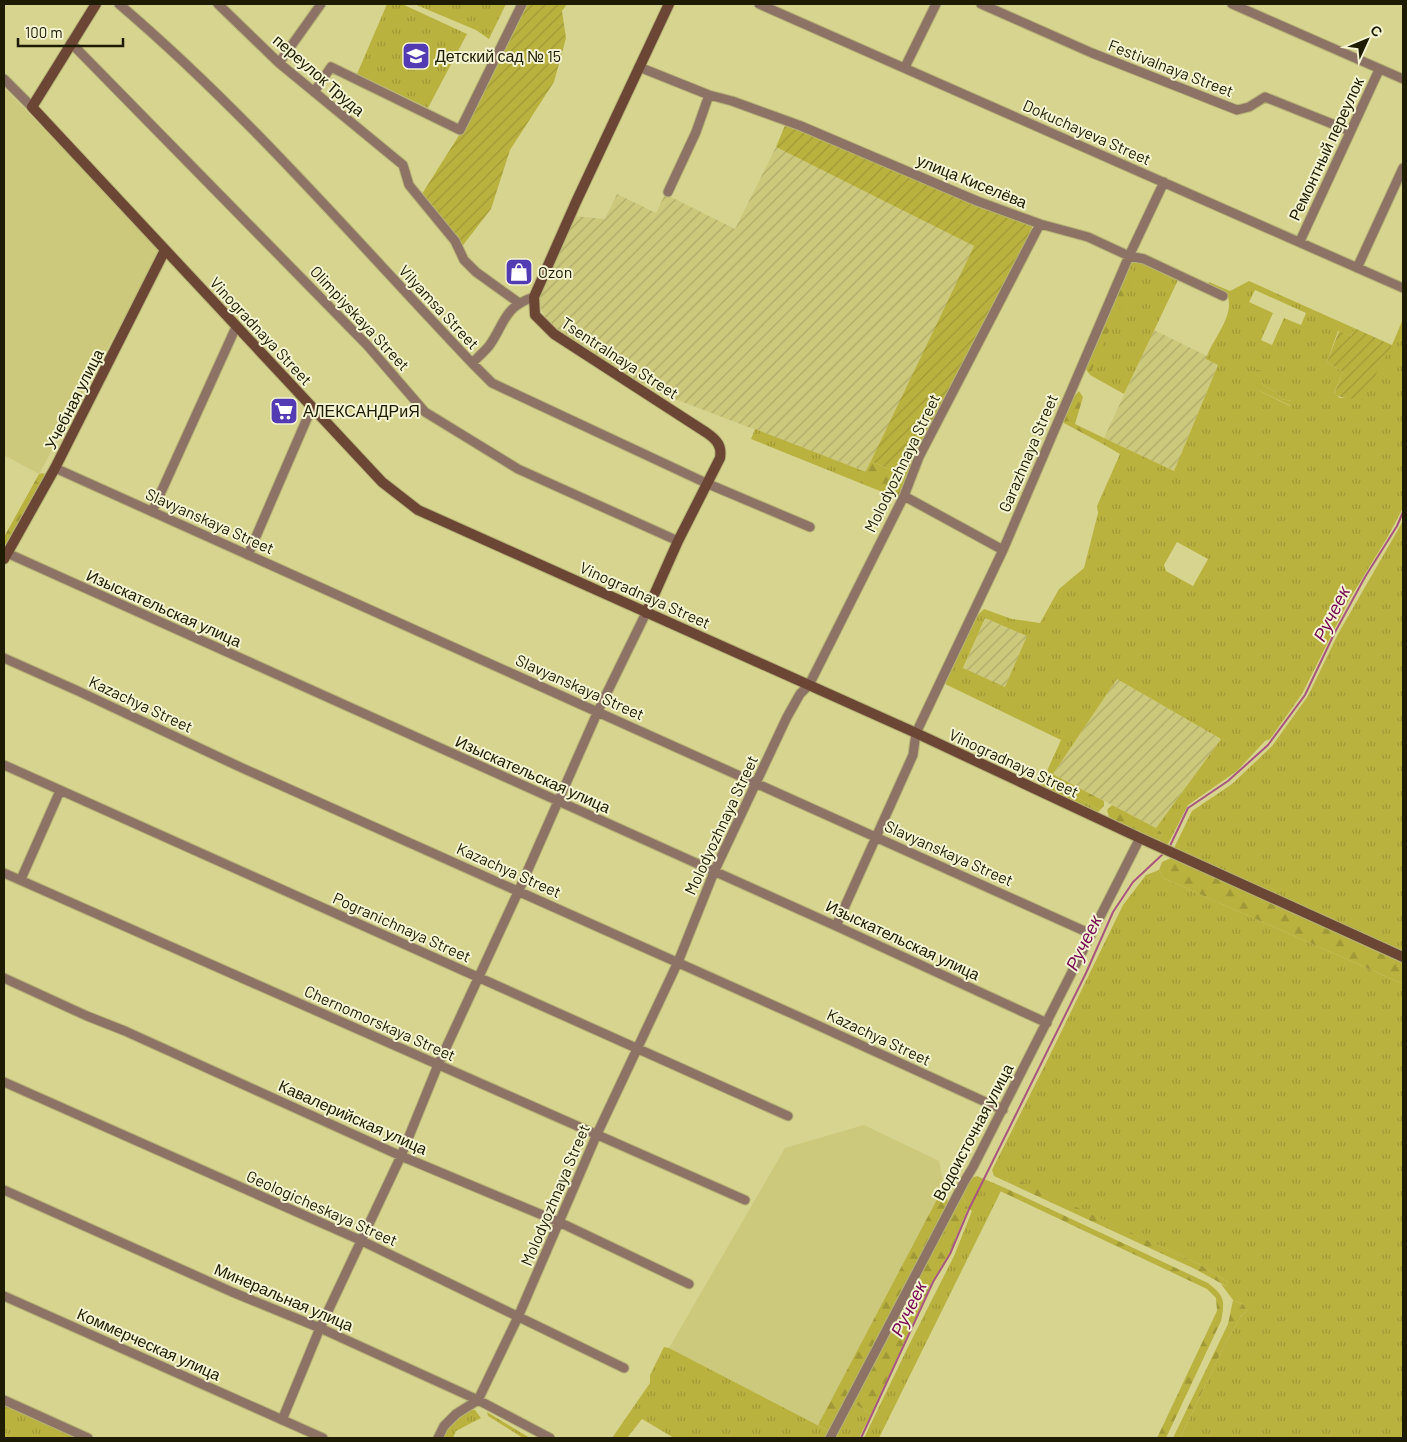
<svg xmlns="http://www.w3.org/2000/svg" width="1407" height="1442" viewBox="0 0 1407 1442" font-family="Barlow,sans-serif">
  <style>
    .built { fill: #ccc87c }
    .industrial { fill: url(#industrial-furrows) }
    .grass { fill: url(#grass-tufts); fill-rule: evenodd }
    .forest { fill: url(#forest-firs) }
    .garden { fill: url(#garden-furrows) }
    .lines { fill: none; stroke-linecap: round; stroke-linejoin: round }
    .stream { stroke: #a7577e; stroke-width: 2 }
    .street-casing { stroke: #b6b376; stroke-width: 11 }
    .secondary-casing { stroke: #b6b376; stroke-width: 12 }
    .street { stroke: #8d7266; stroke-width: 9 }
    .secondary { stroke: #6b4634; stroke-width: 10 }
    .labels { text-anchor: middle; stroke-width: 4; stroke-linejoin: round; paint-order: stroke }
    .poi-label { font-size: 16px; fill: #1d1b01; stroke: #f4f3d2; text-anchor: start }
    .street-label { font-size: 16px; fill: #1d1b01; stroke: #f4f3d2 }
    .water-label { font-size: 18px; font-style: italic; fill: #740b53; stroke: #f4f3d2 }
  </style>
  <defs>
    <pattern id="industrial-furrows" width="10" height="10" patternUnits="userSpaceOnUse" patternTransform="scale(1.25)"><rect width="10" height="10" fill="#ccc87c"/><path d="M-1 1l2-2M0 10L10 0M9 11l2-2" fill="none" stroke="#afab69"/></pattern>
    <pattern id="grass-tufts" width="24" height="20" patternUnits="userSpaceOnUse" patternTransform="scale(1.25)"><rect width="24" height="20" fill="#bab23f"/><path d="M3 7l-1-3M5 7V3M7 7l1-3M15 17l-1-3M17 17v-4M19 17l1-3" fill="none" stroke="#9f9836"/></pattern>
    <pattern id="forest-firs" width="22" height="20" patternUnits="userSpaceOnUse" patternTransform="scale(1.25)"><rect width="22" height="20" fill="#bab23f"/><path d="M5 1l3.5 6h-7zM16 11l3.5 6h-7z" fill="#9f9836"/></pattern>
    <pattern id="garden-furrows" width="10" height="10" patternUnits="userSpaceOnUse" patternTransform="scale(1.25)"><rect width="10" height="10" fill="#bab23f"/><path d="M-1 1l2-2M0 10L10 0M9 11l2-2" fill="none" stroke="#9f9836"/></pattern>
  </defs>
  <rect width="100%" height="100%" fill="#d7d490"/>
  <path class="built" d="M 4,88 L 101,187 L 160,252 L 39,474 L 4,455 Z
    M 864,1125 L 939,1161 L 944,1186 L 818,1425 L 669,1348 L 785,1148 Z"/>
  <path class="industrial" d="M 776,147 L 974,246 L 866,472 L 659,393 L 625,374 L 557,330 L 546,319 L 541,308 L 540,297 L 573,216 L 605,219 L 617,194 L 656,213 L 665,194 L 735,229 Z
    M 1154,330 L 1207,356 L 1207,359 L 1218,365 L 1174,471 L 1104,438 Z
    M 985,618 L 1028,636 L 1005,687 L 963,669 Z
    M 1117,679 L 1221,739 L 1156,828 L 1053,774 Z"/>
  <path class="grass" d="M 387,4 L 402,4 L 467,34 L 428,108 L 357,74 Z
    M 414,4 L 506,4 L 489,39 L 476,30 Z
    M 1134,261 L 1145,262 L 1178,280 L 1124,394 L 1090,375 L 1128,266 Z
    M 1249,281 L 1354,328 L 1351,336 L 1338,331 L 1327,362 L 1343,372 L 1334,393 L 1340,398 L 1350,397 L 1392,345 L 1403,319 L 1403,508 L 1387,538 L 1349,600 L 1302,694 L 1270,739 L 1265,741 L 1237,771 L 1188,805 L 1167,846 L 1157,841 L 1163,834 L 1156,828 L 1221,739 L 1117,679 L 1053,774 L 1047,771 L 1061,740 L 945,684 L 977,616 L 984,609 L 1012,619 L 1040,623 L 1059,589 L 1084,568 L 1098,513 L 1097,506 L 1120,454 L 1101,443 L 1104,438 L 1174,471 L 1218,365 L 1206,359 C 1212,339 1234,318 1228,296 L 1208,286 L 1209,282 L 1230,291 ZM 1255,290 L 1306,313 L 1301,325 L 1284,318 L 1272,345 L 1261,340 L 1273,313 L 1249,302 ZM 1261,379 L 1263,385 L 1276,392 L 1281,399 L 1291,401 L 1290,406 L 1256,389 ZM 1177,542 L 1208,559 L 1193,586 L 1166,571 L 1164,565 ZM 985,618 L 1027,636 L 1005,687 L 963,668 Z
    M 755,429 L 866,472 L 860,483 L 751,439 Z
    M 1403,521 L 1403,953 L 1174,848 L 1192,811 L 1232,784 L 1272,746 L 1308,696 L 1338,634 Z
    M 1043,779 L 1100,810 L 1098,812 L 1039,786 Z
    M 1159,870 L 1163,878 L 1403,984 L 1403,1438 L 1180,1438 L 1226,1342 L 1241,1316 L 1247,1311 L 1244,1305 L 1233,1300 L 1221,1284 L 1226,1286 L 1228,1282 L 1199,1264 L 1009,1177 L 1007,1182 L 994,1176 L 992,1170 L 1045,1065 L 1123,905 L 1146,875 Z
    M 977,1176 L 1003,1187 L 879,1438 L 864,1438 L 908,1347 L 954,1256 L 972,1211 L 968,1208 L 961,1193 L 969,1179 Z
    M 664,1347 L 669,1348 L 829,1431 L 825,1438 L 674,1438 L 642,1419 L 627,1438 L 612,1438 L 650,1383 L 650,1375 Z
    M 853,1403 L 871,1414 L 859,1438 L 835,1438 Z
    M 4,1404 L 81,1438 L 4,1438 Z
    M 468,1408 L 475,1410 L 481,1418 L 456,1431 L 453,1438 L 441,1438 L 447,1427 Z
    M 487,1412 L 530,1438 L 523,1438 L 488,1416 Z"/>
  <path class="forest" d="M 1128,266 L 1134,272 C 1121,307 1104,340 1090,375 L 1085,368 Z
    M 1256,370 L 1262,371 L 1261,378 L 1263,385 L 1276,392 L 1281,399 L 1291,401 L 1291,406 L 1256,389 L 1253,379 Z
    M 1079,391 L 1083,397 L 1075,424 L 1104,438 L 1101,443 L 1062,422 L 1070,401 Z
    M 871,461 L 906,477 L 900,499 L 860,483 Z
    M 43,473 L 47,475 L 4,551 L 4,537 L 39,474 Z
    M 1047,771 L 1104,801 L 1104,806 L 1100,810 L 1043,779 Z
    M 1112,805 L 1156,828 L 1163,834 L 1157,841 L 1109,817 L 1107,810 Z
    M 1171,858 L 1403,963 L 1403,984 L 1163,878 L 1159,870 L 1162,862 Z
    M 1009,1176 L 1199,1264 L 1228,1282 L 1226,1286 L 1195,1269 L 1007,1182 Z
    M 944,1186 L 948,1202 L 829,1431 L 818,1425 Z
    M 1003,1187 L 1208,1283 C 1225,1296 1225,1301 1221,1321 L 1166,1438 L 1157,1438 L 1217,1311 L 1216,1298 L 1207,1289 L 1000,1191 Z
    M 961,1193 L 968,1208 L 949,1254 L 932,1282 L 871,1414 L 853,1403 Z
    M 1233,1300 L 1244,1305 L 1247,1311 L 1241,1316 L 1226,1342 L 1180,1438 L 1173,1438 L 1228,1324 Z"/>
  <path class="garden" d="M 524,4 L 567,4 L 562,11 L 566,38 L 554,82 L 510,150 L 491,209 L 460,249 L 420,197 L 463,129 Z
    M 786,123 L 981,206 L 1032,226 L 1032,234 L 906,477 L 871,461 L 974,246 L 776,147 Z
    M 1354,328 L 1392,345 L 1362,400 C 1352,398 1342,399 1334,394 L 1343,372 L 1327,362 L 1339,331 L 1351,336 Z"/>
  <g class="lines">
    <path class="stream" d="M 1169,848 L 1188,808 L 1228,781 L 1268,745 L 1305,695 L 1334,634 L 1365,577 L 1397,526 L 1403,512
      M 861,1438 L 933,1282 L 950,1254 L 969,1209 L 1086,973 L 1113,912 L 1133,882 L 1164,853"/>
    <defs>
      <path id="street" d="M 119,4 C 247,113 357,242 472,363 L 492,383 L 706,483 L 810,527
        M 218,4 L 279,63 L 403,165 L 409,185 L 455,241 L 464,260 L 476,272 L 519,303
        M 759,4 L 1403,288
        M 981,4 L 1092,53 L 1237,110 L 1249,107 L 1265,97 L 1350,131
        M 1232,4 L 1403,79
        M 71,43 L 367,345 L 425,412 L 518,469 L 678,541
        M 279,63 L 321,4
        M 639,67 L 709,95 L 732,101 L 801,126 L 977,201 L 1040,224 L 1088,237 L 1129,256 L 1144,259 L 1223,296
        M 905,67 L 936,4
        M 4,79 L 32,107
        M 314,92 L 331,67 L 460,130 L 522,4
        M 668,192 L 696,132 L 709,95
        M 1300,241 L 1379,70
        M 1357,268 L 1403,168
        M 472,363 C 477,358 484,352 489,346 C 505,324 503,307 534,297
        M 55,468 L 1091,934
        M 904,496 L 1003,550
        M 152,512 L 236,327
        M 7,553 L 836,926 L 1047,1023
        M 248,555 L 312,407
        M 4,658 L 78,691 L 240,767 L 795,1015 L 1003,1110
        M 4,765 L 788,1116
        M 4,873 L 745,1200
        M 21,879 L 60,791
        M 836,926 L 913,755 L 916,733 L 1003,550 L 1129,256 L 1164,182
        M 4,978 L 87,1016 L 125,1031 L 401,1156 L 559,1222 L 689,1284
        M 4,1082 L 360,1240 L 624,1368
        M 4,1190 L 232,1292 L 320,1328 L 478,1400 L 550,1438
        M 4,1296 L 323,1438
        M 4,1400 L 88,1438
        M 282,1420 L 320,1328 L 401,1156 L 438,1065 L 519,890 L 598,711 L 646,613
        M 438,1438 L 444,1426 L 456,1414 L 478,1400 L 518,1317 L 597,1134 L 678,962 L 714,872 L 787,717 L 800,694 L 809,685 L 904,496 L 919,457 L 1040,224
        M 830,1438 L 964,1182 L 973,1167 L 1140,838"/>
      <path id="secondary" d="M 96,4 L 32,107 L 382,482 L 418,510 L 916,733 L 1140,838 L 1403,957
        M 4,559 L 55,468 L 165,250
        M 646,613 L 678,541 L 720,458 C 722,446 717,440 707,433 L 554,334 L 535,315 L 534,297 L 576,202 L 669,4"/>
    </defs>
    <use href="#street" class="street-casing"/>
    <use href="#secondary" class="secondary-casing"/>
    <use href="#street" class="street"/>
    <use href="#secondary" class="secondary"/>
  </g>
  <defs>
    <symbol id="school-square" viewBox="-11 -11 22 22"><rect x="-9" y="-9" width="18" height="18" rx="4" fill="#523bb3" stroke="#f4f3d2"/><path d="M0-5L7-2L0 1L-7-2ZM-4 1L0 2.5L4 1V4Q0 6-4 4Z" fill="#fff"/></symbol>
    <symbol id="shop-square" viewBox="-11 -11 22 22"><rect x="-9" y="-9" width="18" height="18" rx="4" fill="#523bb3" stroke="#f4f3d2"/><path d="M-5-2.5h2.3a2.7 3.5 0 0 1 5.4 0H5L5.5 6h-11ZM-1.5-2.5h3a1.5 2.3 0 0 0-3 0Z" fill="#fff"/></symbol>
    <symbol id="supermarket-square" viewBox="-11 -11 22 22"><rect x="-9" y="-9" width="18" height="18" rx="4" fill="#523bb3" stroke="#f4f3d2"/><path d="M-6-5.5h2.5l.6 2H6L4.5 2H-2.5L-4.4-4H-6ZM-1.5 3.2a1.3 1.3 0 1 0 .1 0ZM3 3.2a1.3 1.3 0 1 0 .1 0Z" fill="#fff"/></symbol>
  </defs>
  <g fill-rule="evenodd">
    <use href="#school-square" x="400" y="40" width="32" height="32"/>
    <use href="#shop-square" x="503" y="256" width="32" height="32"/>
    <use href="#supermarket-square" x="268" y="395" width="32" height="32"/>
  </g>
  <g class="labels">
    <g class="poi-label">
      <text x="435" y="62">Детский сад № 15</text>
      <text x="538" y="278">Ozon</text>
      <text x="303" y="417">АЛЕКСАНДРиЯ</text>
    </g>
    <g class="street-label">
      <text transform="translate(1171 68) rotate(21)" y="6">Festivalnaya Street</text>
      <text transform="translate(319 75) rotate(41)" y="6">переулок Труда</text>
      <text transform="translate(1087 132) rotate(24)" y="6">Dokuchayeva Street</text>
      <text transform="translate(1326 149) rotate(-65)" y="6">Ремонтный переулок</text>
      <text transform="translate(972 181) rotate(22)" y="6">улица Киселёва</text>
      <text transform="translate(439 307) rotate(47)" y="6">Vilyamsa Street</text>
      <text transform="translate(360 318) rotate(47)" y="6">Olimpiyskaya Street</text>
      <text transform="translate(261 331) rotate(47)" y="6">Vinogradnaya Street</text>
      <text transform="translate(620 358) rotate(33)" y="6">Tsentralnaya Street</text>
      <text transform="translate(74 399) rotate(-63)" y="6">Учебная улица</text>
      <text transform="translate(1028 453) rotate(-67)" y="6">Garazhnaya Street</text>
      <text transform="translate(902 463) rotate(-64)" y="6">Molodyozhnaya Street</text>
      <text transform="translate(210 521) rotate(24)" y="6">Slavyanskaya Street</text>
      <text transform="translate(645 595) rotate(24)" y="6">Vinogradnaya Street</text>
      <text transform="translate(164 608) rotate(24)" y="6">Изыскательская улица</text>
      <text transform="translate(580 687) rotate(24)" y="6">Slavyanskaya Street</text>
      <text transform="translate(141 704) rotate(25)" y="6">Kazachya Street</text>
      <text transform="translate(1014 763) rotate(25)" y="6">Vinogradnaya Street</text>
      <text transform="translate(533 774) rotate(24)" y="6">Изыскательская улица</text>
      <text transform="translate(721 825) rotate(-65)" y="6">Molodyozhnaya Street</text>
      <text transform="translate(949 853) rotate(24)" y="6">Slavyanskaya Street</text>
      <text transform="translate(509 870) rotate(24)" y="6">Kazachya Street</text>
      <text transform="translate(402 927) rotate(24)" y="6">Pogranichnaya Street</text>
      <text transform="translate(903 940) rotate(25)" y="6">Изыскательская улица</text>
      <text transform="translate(380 1023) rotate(24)" y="6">Chernomorskaya Street</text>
      <text transform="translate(879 1037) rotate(25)" y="6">Kazachya Street</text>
      <text transform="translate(353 1117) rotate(24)" y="6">Кавалерийская улица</text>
      <text transform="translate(973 1132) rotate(-62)" y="6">Водоисточная улица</text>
      <text transform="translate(555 1195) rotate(-67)" y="6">Molodyozhnaya Street</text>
      <text transform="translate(322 1208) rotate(24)" y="6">Geologicheskaya Street</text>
      <text transform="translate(284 1297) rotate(23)" y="6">Минеральная улица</text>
      <text transform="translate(149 1344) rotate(24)" y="6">Коммерческая улица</text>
    </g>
    <g class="water-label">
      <text transform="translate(1332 614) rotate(-63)" y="6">Ручеек</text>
      <text transform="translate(1084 943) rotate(-64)" y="6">Ручеек</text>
      <text transform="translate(909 1309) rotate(-64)" y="6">Ручеек</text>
    </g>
  </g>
  <rect width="1407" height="1442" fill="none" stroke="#1d1b01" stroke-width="10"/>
  <g transform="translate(1367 40) rotate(46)" stroke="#f4f3d2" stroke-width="4" paint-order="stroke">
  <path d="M0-4L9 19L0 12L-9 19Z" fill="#1d1b01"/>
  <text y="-8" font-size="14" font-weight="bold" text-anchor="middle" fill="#1d1b01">С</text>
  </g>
  <path d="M18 38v8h105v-8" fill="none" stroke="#1d1b01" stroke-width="2.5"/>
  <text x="25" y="38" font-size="15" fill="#1d1b01" stroke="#f4f3d2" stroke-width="4" paint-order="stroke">100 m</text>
</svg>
